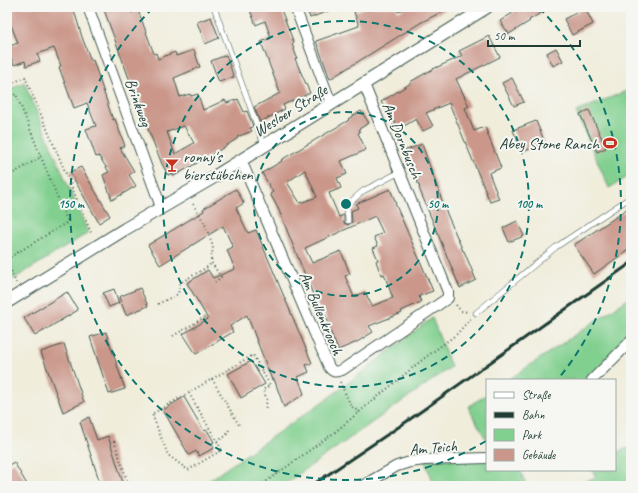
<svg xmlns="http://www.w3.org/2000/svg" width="638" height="493" viewBox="0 0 638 493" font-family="Caveat,sans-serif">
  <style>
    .green { fill: #82d090; stroke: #508662 }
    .building { fill: #ca978a; fill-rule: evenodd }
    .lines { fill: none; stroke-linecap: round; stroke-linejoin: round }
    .service-casing { stroke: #3e574d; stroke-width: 6 }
    .minor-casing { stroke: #3e574d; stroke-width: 12 }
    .tertiary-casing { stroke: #3e574d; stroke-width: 14 }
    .path { stroke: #3e574d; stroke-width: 2; stroke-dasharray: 1 3; stroke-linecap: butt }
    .service { stroke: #fff; stroke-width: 5 }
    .minor { stroke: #fff; stroke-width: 10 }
    .tertiary { stroke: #fff; stroke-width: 12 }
    .rail { stroke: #1f3d34; stroke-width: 3 }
    .ring { fill: none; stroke: #0f766e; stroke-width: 2; stroke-dasharray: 7 5 }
    .labels { text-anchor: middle; stroke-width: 4; stroke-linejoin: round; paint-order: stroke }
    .street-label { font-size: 16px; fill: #1f3d34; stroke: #f6f6f2 }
    .poi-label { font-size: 16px; fill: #1f3d34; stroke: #f6f6f2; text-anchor: end }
    .centre { fill: #0f766e; stroke: #f6f6f2; stroke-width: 2 }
    .ring-label { font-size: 12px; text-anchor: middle; font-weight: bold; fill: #0f766e; stroke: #f6f6f2; stroke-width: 4; stroke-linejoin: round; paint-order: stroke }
  </style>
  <rect width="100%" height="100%" fill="#f6f6f2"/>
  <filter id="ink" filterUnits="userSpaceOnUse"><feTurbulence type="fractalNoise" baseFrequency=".025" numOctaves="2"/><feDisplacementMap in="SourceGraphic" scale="8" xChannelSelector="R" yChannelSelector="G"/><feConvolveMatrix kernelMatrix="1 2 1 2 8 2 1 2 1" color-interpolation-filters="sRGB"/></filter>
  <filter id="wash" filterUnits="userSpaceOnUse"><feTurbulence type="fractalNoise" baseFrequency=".012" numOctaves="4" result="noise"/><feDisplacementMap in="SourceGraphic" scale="16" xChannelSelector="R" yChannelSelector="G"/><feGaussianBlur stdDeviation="0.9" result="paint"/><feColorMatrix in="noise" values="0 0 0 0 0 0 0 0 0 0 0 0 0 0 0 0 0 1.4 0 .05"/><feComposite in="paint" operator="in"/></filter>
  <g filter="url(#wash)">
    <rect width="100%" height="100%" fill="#f0eddb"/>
    <path class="green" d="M 24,82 L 88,233 L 7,283 L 7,91 Z
      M 631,89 L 631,175 L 609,188 L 576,112 Z
      M 631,297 L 631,341 L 592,380 L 508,380 Z
      M 432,318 L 451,367 L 282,486 L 201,486 L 335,393 Z
      M 487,394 L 487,441 L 468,407 Z
      M 615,447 L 617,452 L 631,447 L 631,486 L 572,486 L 596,477 L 592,470 L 615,470 Z
      M 487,458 L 487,470 L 520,470 L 527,486 L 435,486 L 424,460 Z"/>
    <g id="blocks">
      <path class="building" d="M 7,7 L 73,7 L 82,37 L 91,61 L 93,60 L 113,120 L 115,119 L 125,146 L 120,148 L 134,171 L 129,175 L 136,186 L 112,200 L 103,175 L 109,172 L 99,156 L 96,157 L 86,129 L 96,126 L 87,103 L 74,108 L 59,67 L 61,66 L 54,48 L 37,54 L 40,61 L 26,66 L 25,61 L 14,65 L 7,47 L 18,43 L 11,25 L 7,26 Z
        M 103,7 L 128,7 L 131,13 L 138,10 L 154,54 L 156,53 L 158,59 L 175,52 L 176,56 L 194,50 L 200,67 L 174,78 L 180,97 L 190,94 L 191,96 L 198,94 L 203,110 L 225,100 L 227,103 L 238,99 L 244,112 L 247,111 L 253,126 L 250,128 L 252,131 L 237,137 L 238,138 L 218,151 L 174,176 L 172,173 L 168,175 L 162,164 L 142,114 L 146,113 L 138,91 L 134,92 ZM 184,126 L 194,143 L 175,154 L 167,132 Z
        M 259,7 L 280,7 L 294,43 L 292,44 L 297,58 L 295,59 L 310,93 L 283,105 L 285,109 L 260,122 L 254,107 L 280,93 L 261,42 L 271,38 L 265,21 L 256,25 L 250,10 Z
        M 306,7 L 336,7 L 336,8 L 310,18 Z
        M 365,7 L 396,7 L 398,12 L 407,7 L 451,7 L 420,23 L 330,79 L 316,41 L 359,26 L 354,12 Z
        M 522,7 L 551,7 L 529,20 L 530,21 L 509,34 L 500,21 Z
        M 585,8 L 593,24 L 572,35 L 564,19 Z
        M 211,17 L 219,38 L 205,44 L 197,22 Z
        M 489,36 L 500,57 L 456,79 L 469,106 L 465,108 L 474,131 L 485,127 L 501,168 L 489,173 L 499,199 L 490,202 L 449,103 L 426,113 L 433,126 L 423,131 L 416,119 L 399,129 L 381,102 L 411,83 L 410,82 L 433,69 L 462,56 L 459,51 Z
        M 556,48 L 563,61 L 553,66 L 547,53 Z
        M 226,55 L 234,77 L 219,82 L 211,61 Z
        M 512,78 L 524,102 L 514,106 L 502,83 Z
        M 589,110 L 606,148 L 597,152 L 580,114 Z
        M 361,111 L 369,123 L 359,129 L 360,132 L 358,133 L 366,150 L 341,161 L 347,174 L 337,178 L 341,188 L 329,193 L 339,217 L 344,215 L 344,223 L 348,225 L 352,222 L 351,211 L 358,208 L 356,204 L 390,189 L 396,203 L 395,203 L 433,291 L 419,296 L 421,302 L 401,311 L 402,313 L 369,326 L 373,332 L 357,342 L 338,350 L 329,329 L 331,328 L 323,310 L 320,312 L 278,208 L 270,194 L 273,192 L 262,173 L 282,161 L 281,160 L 349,120 L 348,119 ZM 305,170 L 317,197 L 300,203 L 287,182 ZM 375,216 L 383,233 L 374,237 L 378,246 L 373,248 L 378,260 L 376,261 L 381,275 L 384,274 L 393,298 L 372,306 L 365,292 L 354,297 L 345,276 L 350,274 L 341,251 L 312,263 L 305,248 Z
        M 536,121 L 545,143 L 522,152 L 513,130 Z
        M 422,144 L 445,209 L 463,251 L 464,251 L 476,280 L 460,288 L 419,188 L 420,188 L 404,151 Z
        M 81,167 L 110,216 L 99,223 L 70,172 Z
        M 236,189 L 244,203 L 236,208 L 248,233 L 256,230 L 312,363 L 306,365 L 309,372 L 298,377 L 304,394 L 284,407 L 274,379 L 272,380 L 247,315 L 230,326 L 233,332 L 196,354 L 183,334 L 208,319 L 187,283 L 208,270 L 213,278 L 235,269 L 227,250 L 233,247 L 223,226 L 160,265 L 148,245 L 204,211 L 203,209 Z
        M 631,207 L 631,248 L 594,274 L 574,245 Z
        M 517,221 L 524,236 L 509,242 L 503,228 Z
        M 140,288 L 148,306 L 126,315 L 119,297 Z
        M 114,289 L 119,303 L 109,307 L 103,293 Z
        M 67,292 L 78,310 L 35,336 L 24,318 Z
        M 106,332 L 125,389 L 109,394 L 90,337 Z
        M 64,344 L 84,402 L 63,412 L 41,352 Z
        M 251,361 L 265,384 L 241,398 L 228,374 Z
        M 184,397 L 204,431 L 207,430 L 214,442 L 212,443 L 214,448 L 199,456 L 196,451 L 189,455 L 163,410 Z
        M 89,417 L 97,440 L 108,436 L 124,486 L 101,486 L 80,422 Z
        M 14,462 L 22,476 L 28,486 L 7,486 L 7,466 Z"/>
    </g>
  </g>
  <g filter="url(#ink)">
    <use href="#blocks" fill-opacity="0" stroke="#3e574d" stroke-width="1"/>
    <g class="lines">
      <defs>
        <path id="service" d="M 214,7 L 264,145
          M 348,221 L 347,205 L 363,191 L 400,172
          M 476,313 L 556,247 L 631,197"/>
        <path id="minor" d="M 88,7 L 161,207
          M 295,7 L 331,103
          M 241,160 L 329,367 C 333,373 336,372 342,370 L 448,298 L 448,292 L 364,84
          M 592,380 L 631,341
          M 362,486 L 397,466 L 410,462 L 424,460 L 487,458"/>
        <path id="tertiary" d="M 7,302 L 125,229 L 214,177 L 487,7"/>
      </defs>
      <use href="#service" class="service-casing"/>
      <use href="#minor" class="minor-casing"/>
      <use href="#tertiary" class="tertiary-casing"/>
      <path class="path" d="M 7,86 L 25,77 L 92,235
        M 7,98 L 16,94 L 41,157 L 7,177
        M 193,204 L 205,224 L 213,247 L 211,262 L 221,277 L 215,282
        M 7,259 L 66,223 L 67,220 L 41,157
        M 7,260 L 16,283
        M 158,304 L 178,294 L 180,283 L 209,266 L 211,262
        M 456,305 L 461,311 L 469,312
        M 173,336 L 205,317
        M 212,379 L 239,425
        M 340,382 L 351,406 L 359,412
        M 189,393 L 222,450 L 188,470 L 168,455 L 152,414 L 253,355 L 270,385 L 263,390 L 267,400 L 265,410
        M 114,441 L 129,486
        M 217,441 L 226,436 L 229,430
        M 260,486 L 335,432 L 422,360 L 457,334 L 470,319"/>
      <use href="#service" class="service"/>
      <use href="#minor" class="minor"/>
      <use href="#tertiary" class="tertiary"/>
      <path class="rail" d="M 311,486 L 406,422 L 631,263"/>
    </g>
  </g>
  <g class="ring">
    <circle cx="346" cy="204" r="92"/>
    <circle cx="346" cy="204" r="183"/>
    <path d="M486 441A275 275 0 0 1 153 8M539 8A275 275 0 0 1 558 379"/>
  </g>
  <defs>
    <symbol id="stadium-bare" viewBox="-9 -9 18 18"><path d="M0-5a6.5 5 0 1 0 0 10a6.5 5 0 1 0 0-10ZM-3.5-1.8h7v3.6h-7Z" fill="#c8321e" stroke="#f6f6f2" stroke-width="2.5" paint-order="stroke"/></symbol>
    <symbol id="bar-bare" viewBox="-9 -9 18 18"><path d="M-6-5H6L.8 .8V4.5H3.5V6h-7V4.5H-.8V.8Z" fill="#c8321e" stroke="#f6f6f2" stroke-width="2.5" paint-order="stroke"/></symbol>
  </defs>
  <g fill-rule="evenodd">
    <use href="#stadium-bare" x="600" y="133" width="20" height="20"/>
    <use href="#bar-bare" x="162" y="155" width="20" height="20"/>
  </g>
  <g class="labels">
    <g class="street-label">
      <text transform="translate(139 102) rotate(70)" y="6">Brinkweg</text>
      <text transform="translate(290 110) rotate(-32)" y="6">Wesloer Straße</text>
      <text transform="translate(403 140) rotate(68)" y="6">Am Dornbusch</text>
      <text transform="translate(322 313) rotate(67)" y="6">Am Bullenkrooch</text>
      <text transform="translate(433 447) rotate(-5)" y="6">Am Teich</text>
    </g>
    <g class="poi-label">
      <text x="599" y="149">Abey Stone Ranch</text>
      <text x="183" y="162" text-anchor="start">ronny's<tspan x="183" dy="18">bierstübchen</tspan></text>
    </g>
  </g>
  <circle cx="346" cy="204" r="6" class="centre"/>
  <g class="ring-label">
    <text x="438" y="208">50 m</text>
    <text x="529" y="208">100 m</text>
    <text x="71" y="208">150 m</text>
  </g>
  <rect width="638" height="493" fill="none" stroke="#f6f6f2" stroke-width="24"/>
  <rect x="486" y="379" width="130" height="92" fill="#f6f6f2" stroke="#a0aca6"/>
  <rect x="494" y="392" width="20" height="6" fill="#ffffff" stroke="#a0aca6"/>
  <text x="522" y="399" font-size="12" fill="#1f3d34">Straße</text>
  <rect x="494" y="412" width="20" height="6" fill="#1f3d34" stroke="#a0aca6"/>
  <text x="522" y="419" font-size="12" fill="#1f3d34">Bahn</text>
  <rect x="494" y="429" width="20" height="12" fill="#82d090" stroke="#a0aca6"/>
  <text x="522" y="439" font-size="12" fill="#1f3d34">Park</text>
  <rect x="494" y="449" width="20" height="12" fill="#ca978a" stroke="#a0aca6"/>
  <text x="522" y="459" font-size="12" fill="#1f3d34">Gebäude</text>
  <path d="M488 40v6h92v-6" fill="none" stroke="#1f3d34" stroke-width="2"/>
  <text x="494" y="40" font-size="12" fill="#1f3d34" stroke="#f6f6f2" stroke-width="3" paint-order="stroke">50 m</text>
</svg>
